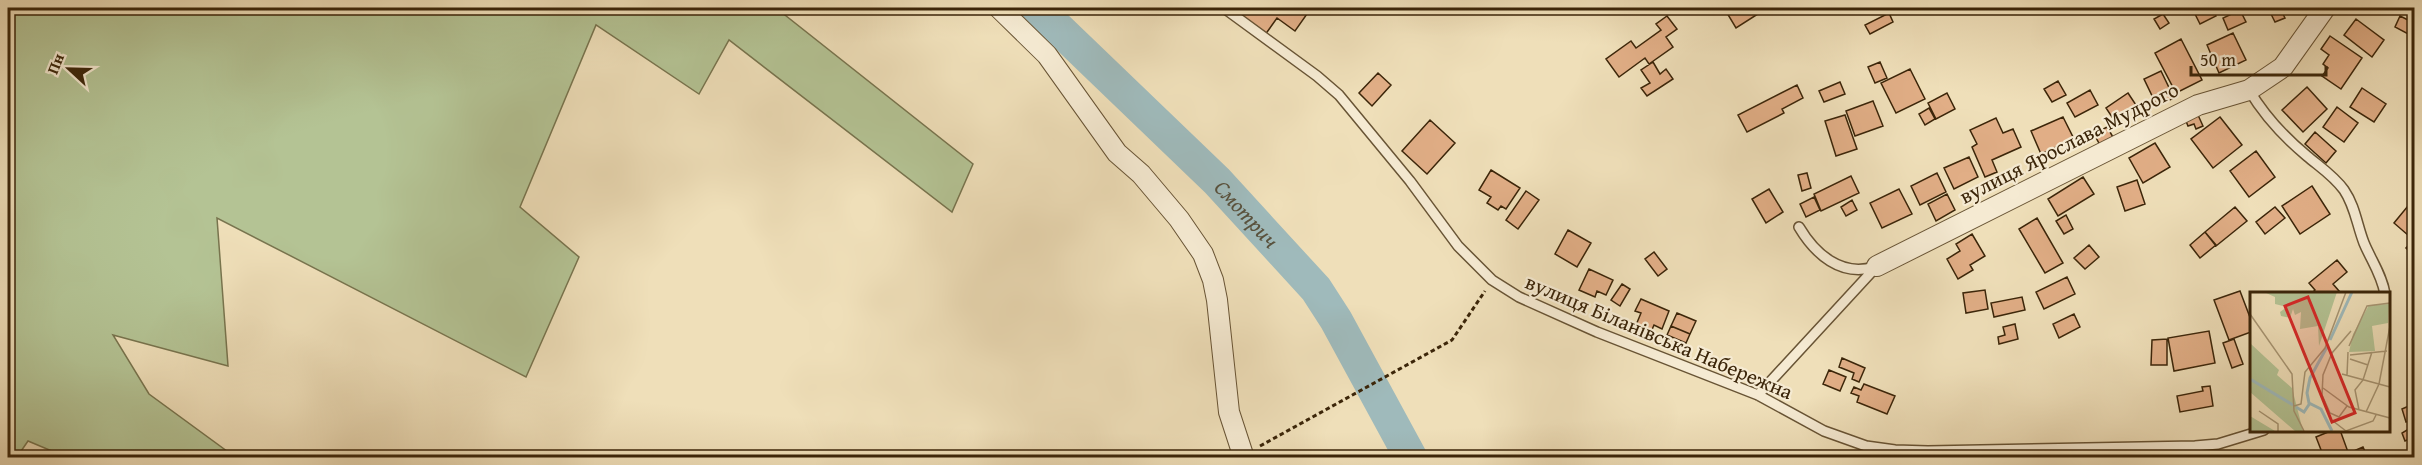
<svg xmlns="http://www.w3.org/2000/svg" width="2422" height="465" viewBox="0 0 2422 465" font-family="'Gentium Book Plus',serif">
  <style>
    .green { fill: #b4c394; stroke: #78744e; stroke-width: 1.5 }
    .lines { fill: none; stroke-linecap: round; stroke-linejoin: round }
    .river { stroke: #9fbabb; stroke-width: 33 }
    .building { fill: #e1ae86; stroke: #3b2509; stroke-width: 1.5 }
    .lane-casing { stroke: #685435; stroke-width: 12 }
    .street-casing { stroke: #685435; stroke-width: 22 }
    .path { stroke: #3b2509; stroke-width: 3; stroke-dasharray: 4.5 3; stroke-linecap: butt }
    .lane { stroke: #f5ead2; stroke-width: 9 }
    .street { stroke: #f5ead2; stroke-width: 20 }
    .labels { text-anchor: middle; stroke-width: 4.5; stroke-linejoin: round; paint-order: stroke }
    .street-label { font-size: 21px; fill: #3b2509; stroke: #f5ead2 }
    .water-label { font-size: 22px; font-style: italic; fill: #59523e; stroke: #f5ead2 }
    .inset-river { fill: none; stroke: #9fbabb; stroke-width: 3 }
    .inset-road { fill: none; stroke: #a79573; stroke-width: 1.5 }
    .view { fill: #d62828; fill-opacity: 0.15; stroke: #d62828; stroke-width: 3 }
    .inset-edge { fill: none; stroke: #3b2509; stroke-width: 3 }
  </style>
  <rect width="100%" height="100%" fill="#efdfb9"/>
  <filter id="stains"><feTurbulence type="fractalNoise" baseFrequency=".00333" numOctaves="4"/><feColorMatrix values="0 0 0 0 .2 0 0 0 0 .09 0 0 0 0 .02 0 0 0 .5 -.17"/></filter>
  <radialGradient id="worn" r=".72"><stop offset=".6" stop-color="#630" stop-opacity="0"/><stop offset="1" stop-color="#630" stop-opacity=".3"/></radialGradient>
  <path class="green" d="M 8,8 L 776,8 L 973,164 L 952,212 L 729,40 L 699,94 L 596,25 L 520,207 L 579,257 L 526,377 L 217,218 L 228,366 L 113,335 L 149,394 L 235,457 L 66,457 L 28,441 L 17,457 L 8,457 Z"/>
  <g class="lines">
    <path class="river" id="s1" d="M 1037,8 L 1217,181 L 1316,289 L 1336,320 L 1411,458"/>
  </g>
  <path class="building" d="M 1247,8 L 1298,8 L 1307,14 L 1295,31 L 1277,18 L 1265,35 L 1241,16 Z
    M 1724,8 L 1758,8 L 1761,12 L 1736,28 Z
    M 2192,8 L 2212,8 L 2216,16 L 2200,24 Z
    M 2280,8 L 2285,18 L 2275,22 L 2270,12 Z
    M 2240,10 L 2246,22 L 2228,30 L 2223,18 Z
    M 1889,13 L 1893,22 L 1870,34 L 1865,25 Z
    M 2163,14 L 2169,23 L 2160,29 L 2154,19 Z
    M 1667,16 L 1677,29 L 1666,37 L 1673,47 L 1649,64 L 1645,58 L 1619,77 L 1606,59 L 1631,41 L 1636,48 L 1661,30 L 1656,24 Z
    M 2400,16 L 2414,23 L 2410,35 L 2395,27 Z
    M 2356,19 L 2384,40 L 2372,57 L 2344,35 Z
    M 2233,33 L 2246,60 L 2219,73 L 2207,45 Z
    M 2330,36 L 2362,58 L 2341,89 L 2322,76 L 2328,68 L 2323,64 L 2329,55 L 2321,49 Z
    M 2181,39 L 2202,80 L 2176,93 L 2155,53 Z
    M 1653,62 L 1660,74 L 1666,69 L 1673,79 L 1647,96 L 1641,88 L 1650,83 L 1641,70 Z
    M 1880,62 L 1887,78 L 1875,83 L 1868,67 Z
    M 1910,69 L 1925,99 L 1896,113 L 1881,83 Z
    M 2161,71 L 2174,98 L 2157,106 L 2144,79 Z
    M 1378,73 L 1391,85 L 1372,106 L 1359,93 Z
    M 2058,81 L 2066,95 L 2052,102 L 2044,89 Z
    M 1840,82 L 1845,94 L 1824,102 L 1819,91 Z
    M 1797,85 L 1803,98 L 1782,109 L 1784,113 L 1747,132 L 1738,115 Z
    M 2307,87 L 2327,109 L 2303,132 L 2282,110 Z
    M 2362,88 L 2386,104 L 2374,122 L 2350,107 Z
    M 2090,90 L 2098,105 L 2075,117 L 2067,103 Z
    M 1947,93 L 1955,109 L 1936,119 L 1928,103 Z
    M 2128,93 L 2136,105 L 2114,120 L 2106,108 Z
    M 1873,101 L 1883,126 L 1855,136 L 1846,111 Z
    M 2337,107 L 2358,123 L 2344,142 L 2323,127 Z
    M 1929,108 L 1935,119 L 1925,125 L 1919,114 Z
    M 1845,115 L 1857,149 L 1836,156 L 1825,121 Z
    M 2198,115 L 2203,126 L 2196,129 L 2194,124 L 2188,126 L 2186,121 Z
    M 2063,117 L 2074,139 L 2041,154 L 2031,131 Z
    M 2220,117 L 2242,145 L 2213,168 L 2191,139 Z
    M 1996,118 L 2003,133 L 2013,129 L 2021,147 L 1992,160 L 1997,172 L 1985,177 L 1972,147 L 1977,144 L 1970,130 Z
    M 1430,120 L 1455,143 L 1427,174 L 1402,151 Z
    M 2107,127 L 2113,137 L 2100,145 L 2094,134 Z
    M 2315,132 L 2336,151 L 2326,163 L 2305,144 Z
    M 2155,143 L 2170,167 L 2143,183 L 2129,158 Z
    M 2256,151 L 2275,177 L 2249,197 L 2230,171 Z
    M 1969,157 L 1978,177 L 1954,189 L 1944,168 Z
    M 1491,170 L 1520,188 L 1506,209 L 1501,206 L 1498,210 L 1487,203 L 1491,197 L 1479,190 Z
    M 1807,173 L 1811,188 L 1802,191 L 1798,175 Z
    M 1937,173 L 1946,192 L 1920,205 L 1911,186 Z
    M 1851,176 L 1859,193 L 1821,211 L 1814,194 Z
    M 2083,177 L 2094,194 L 2058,216 L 2048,199 Z
    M 2137,180 L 2145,204 L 2125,211 L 2117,187 Z
    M 2312,186 L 2330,214 L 2300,234 L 2282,206 Z
    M 1769,189 L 1783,212 L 1766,223 L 1752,199 Z
    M 1899,189 L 1912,214 L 1882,228 L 1870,203 Z
    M 1526,191 L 1539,200 L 1518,229 L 1506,220 Z
    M 1947,194 L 1955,210 L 1936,221 L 1928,204 Z
    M 1814,197 L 1820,210 L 1806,217 L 1800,204 Z
    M 1852,200 L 1857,210 L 1846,216 L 1841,207 Z
    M 2412,201 L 2414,203 L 2414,229 L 2409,236 L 2394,223 Z
    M 2235,207 L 2247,221 L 2216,246 L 2205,232 Z
    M 2275,207 L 2285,218 L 2265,234 L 2256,222 Z
    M 2066,215 L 2073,229 L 2064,234 L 2056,221 Z
    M 2037,218 L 2063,263 L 2045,273 L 2019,229 Z
    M 1568,230 L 1591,243 L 1577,267 L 1555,254 Z
    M 2205,232 L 2216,245 L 2200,258 L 2190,245 Z
    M 1972,234 L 1985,256 L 1970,265 L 1973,270 L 1958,279 L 1947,259 L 1960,251 L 1956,244 Z
    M 2414,239 L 2414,256 L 2406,248 Z
    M 2089,245 L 2099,257 L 2085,269 L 2074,258 Z
    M 1654,252 L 1667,269 L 1658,276 L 1645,259 Z
    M 2337,260 L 2347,272 L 2333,284 L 2339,291 L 2335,294 L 2311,294 L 2315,290 L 2309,283 Z
    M 1589,269 L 1613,280 L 1606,295 L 1597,291 L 1595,297 L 1579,290 Z
    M 2067,277 L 2075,294 L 2044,309 L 2036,292 Z
    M 1622,284 L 1630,289 L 1620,306 L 1611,300 Z
    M 1985,290 L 1988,309 L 1966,313 L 1963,293 Z
    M 2240,291 L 2251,320 L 2251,332 L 2229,340 L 2214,300 Z
    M 2022,297 L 2025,310 L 1994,317 L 1991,303 Z
    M 1641,299 L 1669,311 L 1662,329 L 1654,325 L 1651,332 L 1636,325 L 1641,313 L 1635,311 Z
    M 1677,313 L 1696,321 L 1690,334 L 1671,326 Z
    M 2074,314 L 2080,327 L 2059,338 L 2053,324 Z
    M 2015,324 L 2018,339 L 1999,344 L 1998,337 L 2005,335 L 2003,327 Z
    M 1671,326 L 1690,334 L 1686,343 L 1667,335 Z
    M 2209,331 L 2215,363 L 2174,371 L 2168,338 Z
    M 2167,339 L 2167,365 L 2151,365 L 2152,340 Z
    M 2234,339 L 2243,364 L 2232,368 L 2223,343 Z
    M 1842,358 L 1865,368 L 1859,382 L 1852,379 L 1854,373 L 1839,367 Z
    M 1829,370 L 1846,377 L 1840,391 L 1823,384 Z
    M 1864,384 L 1895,396 L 1887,414 L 1857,402 L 1859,396 L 1851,393 L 1854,387 L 1861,390 Z
    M 2210,386 L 2213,406 L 2180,412 L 2177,396 L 2203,391 L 2202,387 Z
    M 2411,405 L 2414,419 L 2406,422 L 2402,409 Z
    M 2412,427 L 2414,437 L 2405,441 L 2402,433 Z
    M 2333,430 L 2340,430 L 2348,452 L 2334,458 L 2331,452 L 2323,455 L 2316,437 Z
    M 2363,447 L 2368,458 L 2350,458 L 2349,453 Z"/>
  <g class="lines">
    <defs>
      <path id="lane" d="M 1224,8 L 1317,76 L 1339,95 L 1410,181 L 1458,246 L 1492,280 L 1519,297 L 1597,332 L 1758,395 L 1824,431 L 1866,446 L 1895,450 L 1928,451 L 2195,446 L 2218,444 L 2264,430
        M 2249,90 C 2264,115 2284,137 2307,156 C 2320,167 2334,176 2344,190 C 2355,206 2357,225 2364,243 C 2371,260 2382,275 2385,294
        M 1799,227 C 1815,254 1841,277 1874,267
        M 1758,395 L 1877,266"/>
      <path id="street" d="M 999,8 L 1047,55 L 1117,153 L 1141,174 L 1179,219 L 1203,254 L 1213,280 L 1217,300 L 1229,412 L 1244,458
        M 1877,266 L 2198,105 L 2249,90 L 2283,67 L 2325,8"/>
    </defs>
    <use href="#lane" class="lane-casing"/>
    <use href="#street" class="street-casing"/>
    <path class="path" d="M 1586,8 L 1591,8
      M 1260,446 L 1452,340 L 1485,291"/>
    <use href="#lane" class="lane"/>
    <use href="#street" class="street"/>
  </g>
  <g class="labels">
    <g class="street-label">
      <text transform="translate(2069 143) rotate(-27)" y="7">вулиця Ярослава Мудрого</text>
      <text transform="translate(1659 337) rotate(23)" y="7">вулиця Біланівська Набережна</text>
    </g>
    <g class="water-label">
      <text dy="8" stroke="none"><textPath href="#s1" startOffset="294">Смотрич</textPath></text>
    </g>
  </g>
  <g transform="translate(2250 292)">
    <rect width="140" height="140" fill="#efdfb9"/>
    <path d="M 14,0 L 87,0 L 69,54 L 68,34 L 50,37 L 51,20 L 45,23 L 43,17 L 40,26 L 31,24 L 30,20 L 37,15 L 25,12 L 25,5 ZM 139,12 L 138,31 L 122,34 L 125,59 L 99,60 L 103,42 L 119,13 ZM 0,44 L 1,52 L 29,78 L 27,83 L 42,96 L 53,139 L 45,139 L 0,100 ZM 0,124 L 25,139 L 0,139 Z" fill="#b4c394"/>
    <path class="inset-river" d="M 80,48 L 102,0M 77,55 L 60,86 L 57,101 L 59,111 L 71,117 L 82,139M 0,87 L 43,113M 46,115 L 54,120 L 60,111"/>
    <path class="inset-road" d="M 0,22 L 42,82 L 44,119 L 54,139M 99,54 L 117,14 L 140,11M 100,63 L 137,59M 100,67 L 118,73M 92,82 L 140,95M 97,83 L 98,60M 73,96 L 99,115 L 140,126M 44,114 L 51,112 L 55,80 L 75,56 L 96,0M 97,114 L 89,125 L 80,121 L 72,103 L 73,83 L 82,61 L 101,39M 109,118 L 105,98 L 113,88 L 122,60M 9,119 L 28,132 L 28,139M 116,120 L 129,92 L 140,34M 83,129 L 96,139 L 123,129 L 126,123"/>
    <path class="view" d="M 58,5 L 105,121 L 82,130 L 35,14 Z"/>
    <rect width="140" height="140" class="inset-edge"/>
  </g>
  <rect width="2422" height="465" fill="none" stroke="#efdfb9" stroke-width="30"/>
  <rect x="9" y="9" width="2404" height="447" fill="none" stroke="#3b2509" stroke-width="3"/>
  <rect x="15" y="15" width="2392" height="435" fill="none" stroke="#3b2509" stroke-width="1.5"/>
  <g transform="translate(69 69) rotate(292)" stroke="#f5ead2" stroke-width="4.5" paint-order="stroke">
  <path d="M0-4.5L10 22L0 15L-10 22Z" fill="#3b2509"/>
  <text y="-9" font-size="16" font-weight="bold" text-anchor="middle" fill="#3b2509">Пн</text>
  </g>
  <path d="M2191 66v9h135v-9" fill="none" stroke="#3b2509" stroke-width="3"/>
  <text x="2200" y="66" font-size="18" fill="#3b2509" stroke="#f5ead2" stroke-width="4.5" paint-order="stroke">50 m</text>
  <rect width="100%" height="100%" filter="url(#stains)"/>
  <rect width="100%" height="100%" fill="url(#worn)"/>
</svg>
